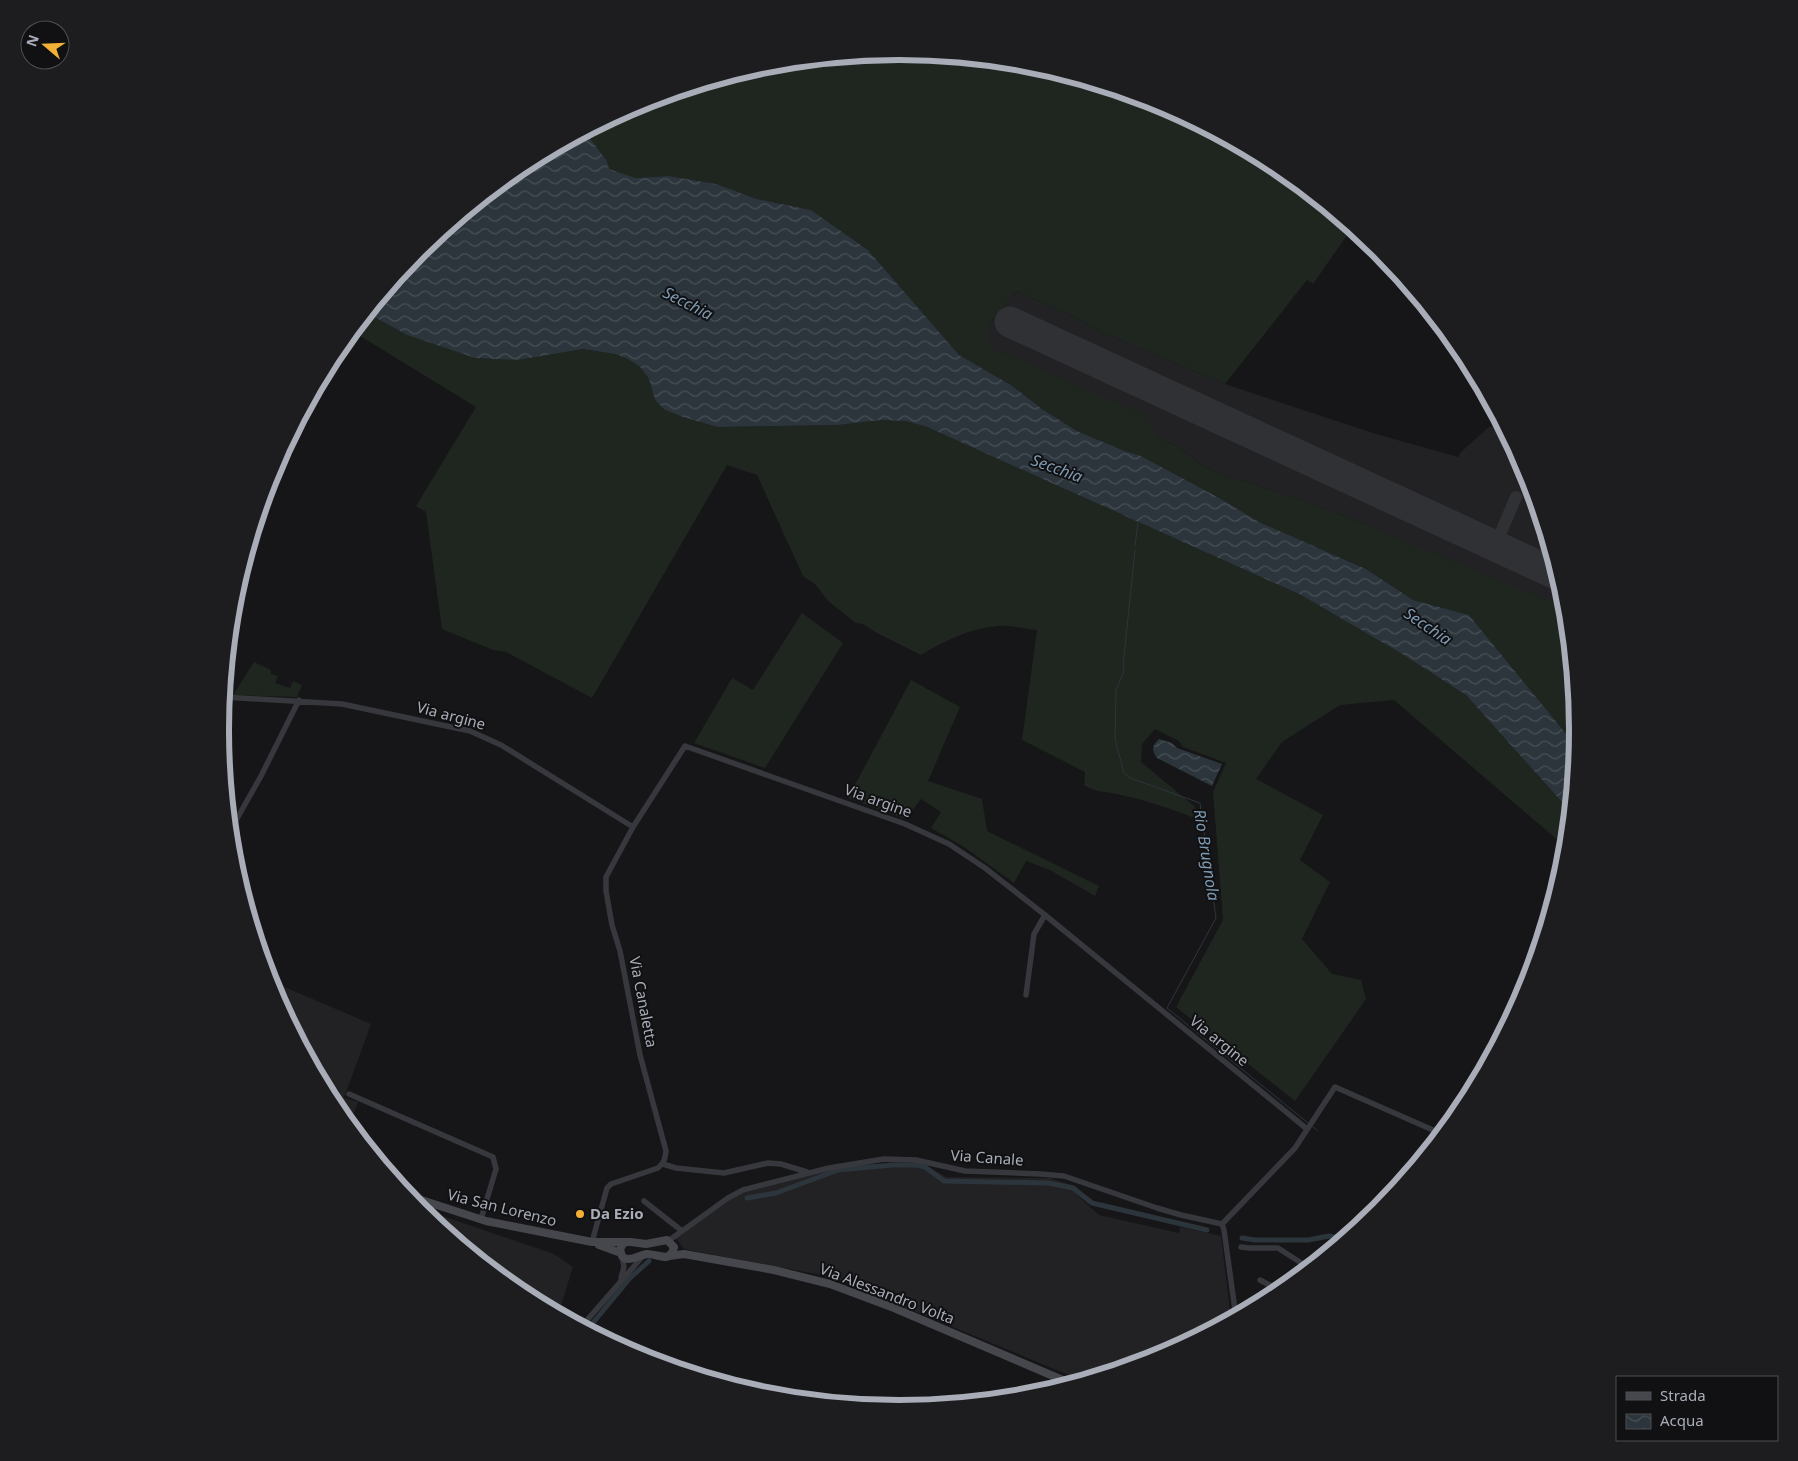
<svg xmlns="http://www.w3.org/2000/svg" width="1798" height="1461" viewBox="0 0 1798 1461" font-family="'Noto Sans',sans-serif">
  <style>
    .built { fill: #222225 }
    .grass { fill: #1e261f }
    .water { fill: url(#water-waves) }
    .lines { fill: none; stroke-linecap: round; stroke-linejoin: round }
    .stream { stroke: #2c353c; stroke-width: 1 }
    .canal { stroke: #2c353c; stroke-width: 5 }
    .taxiway { stroke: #303135; stroke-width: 12 }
    .runway { stroke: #303135; stroke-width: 31 }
    .street { stroke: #37383d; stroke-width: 5.5 }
    .secondary { stroke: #45474d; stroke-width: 8 }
    .poi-dot { fill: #f2b134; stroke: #111113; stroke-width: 2 }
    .labels { text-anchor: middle; stroke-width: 4; stroke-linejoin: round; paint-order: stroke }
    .street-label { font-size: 15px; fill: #a8adb8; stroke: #111113 }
    .poi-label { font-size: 15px; font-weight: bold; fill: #a8adb8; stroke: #111113; text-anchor: start }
    .water-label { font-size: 16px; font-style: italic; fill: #7f9bb3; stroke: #111113 }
    .rim { fill: none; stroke: #a8adb8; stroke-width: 6 }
  </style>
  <defs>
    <pattern id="water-waves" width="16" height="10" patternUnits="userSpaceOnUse" patternTransform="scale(1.25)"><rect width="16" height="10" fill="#2c353c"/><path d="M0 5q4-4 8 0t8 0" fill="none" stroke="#485056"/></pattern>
  </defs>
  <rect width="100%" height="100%" fill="#161618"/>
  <path class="built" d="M 1017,291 L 1066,313 L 1104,333 L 1225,384 L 1376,434 L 1458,457 L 1461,452 L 1490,426 L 1508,436 L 1527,471 L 1565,598 L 1566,609 L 1347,517 L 1290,496 L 1223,475 L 1202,465 L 1183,450 L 1157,436 L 1151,428 L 993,349 L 987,338 L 989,324 Z
    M 268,980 L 371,1024 L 344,1098 L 358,1102 L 349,1126 L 334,1108 L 271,990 Z
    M 870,1164 L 913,1164 L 926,1165 L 946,1177 L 1050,1178 L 1077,1187 L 1076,1194 L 1099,1215 L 1179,1233 L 1180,1227 L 1221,1236 L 1231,1319 L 1159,1358 L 1083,1381 L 832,1277 L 684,1249 L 676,1238 L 739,1194 L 839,1168 Z
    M 416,1207 L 554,1254 L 573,1267 L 558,1315 L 521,1295 Z"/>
  <path class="grass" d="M 899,51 L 1032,64 L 1159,103 L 1277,166 L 1352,228 L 1313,284 L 1307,280 L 1225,384 L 1104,333 L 1066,313 L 1017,291 L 989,324 L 988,339 L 993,349 L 1143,414 L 1157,436 L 1183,450 L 1202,465 L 1223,475 L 1290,496 L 1347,517 L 1566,608 L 1578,731 L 1577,747 L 1469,615 L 1413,600 L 1366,569 L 1259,522 L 1221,499 L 1141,456 L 1122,450 L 1077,431 L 1042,409 L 1011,385 L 959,355 L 868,250 L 811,210 L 757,199 L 715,184 L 669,176 L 636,178 L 609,169 L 607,161 L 585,132 L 639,103 L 767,64 Z
    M 367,313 L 407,335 L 475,358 L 518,360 L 583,349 L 615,354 L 628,359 L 640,367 L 649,379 L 655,399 L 665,410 L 683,417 L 717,427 L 838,425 L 881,420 L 906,421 L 927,427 L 1301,595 L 1402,654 L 1466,695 L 1570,811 L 1567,848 L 1394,700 L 1340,705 L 1282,742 L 1256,779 L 1323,815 L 1300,860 L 1330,882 L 1302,939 L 1332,974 L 1361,980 L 1366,999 L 1295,1101 L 1176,1007 L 1223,920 L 1213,792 L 1226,763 L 1183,747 L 1179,741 L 1155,729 L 1142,744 L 1141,762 L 1194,806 L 1199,820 C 1173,809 1145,800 1117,794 C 1103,791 1098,793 1084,785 L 1085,772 L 1022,740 L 1037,630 C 1025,629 1010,625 998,626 C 971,628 944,641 921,655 L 877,633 L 863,624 L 856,623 L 828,601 L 815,584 L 803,576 L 757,475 L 727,465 L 592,698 L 506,652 L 493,650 L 442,629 L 426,512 L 416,506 L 476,407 L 352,331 Z
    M 802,613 L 843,643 L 765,768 L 694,743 L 732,678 L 753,690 Z
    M 254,662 L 271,670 L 271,674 L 278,676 L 275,683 L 290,688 L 293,681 L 302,685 L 297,697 L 233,695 Z
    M 911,680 L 960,707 L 928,781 L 982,799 L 987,831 L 1099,886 L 1095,896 L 1050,870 L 1026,861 L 1014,883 L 964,847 L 931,828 L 941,812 L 921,799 L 905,819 L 848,798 Z"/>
  <path class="water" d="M 585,132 L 607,161 L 609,169 L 636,178 L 669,176 L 716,184 L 757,199 L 811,210 L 868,250 L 959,355 L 1011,385 L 1042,409 L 1077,431 L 1122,450 L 1141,456 L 1221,499 L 1259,522 L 1366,569 L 1413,600 L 1469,615 L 1577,747 L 1570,811 L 1466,695 L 1402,654 L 1301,595 L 927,427 L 906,421 L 881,420 L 838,425 L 717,427 L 683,417 L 665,410 L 655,400 L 649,379 L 640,367 L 628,359 L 615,354 L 583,349 L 518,360 L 475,358 L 407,335 L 367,313 L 419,250 L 522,166 Z
    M 1159,739 L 1172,743 L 1177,748 L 1222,764 L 1212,786 L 1157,758 C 1151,750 1152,746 1159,739 Z"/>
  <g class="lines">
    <path class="stream" d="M 1135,546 L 1138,522
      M 1135,551 L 1123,665 L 1124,671 L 1116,690 L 1115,739 L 1124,773 L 1130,778 L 1200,803 L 1216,918 L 1167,1008 L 1308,1123
      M 1313,1127 L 1317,1130"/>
    <path class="canal" d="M 747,1198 L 776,1193 L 838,1170 L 892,1165 L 916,1165 L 925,1167 L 944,1181 L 1049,1183 L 1073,1188 L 1092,1203 L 1207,1230
      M 1242,1238 L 1255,1240 L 1308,1240 L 1329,1236 L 1345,1239
      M 587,1330 L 630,1278 L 649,1261"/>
    <path class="taxiway" d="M 1495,546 L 1516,497"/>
    <path class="runway" d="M 1010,322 L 1558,575"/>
    <path class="street" d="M 223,697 L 342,704 L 470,731 L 501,745 L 633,827
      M 230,831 L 261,776 L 299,700
      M 1026,995 L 1034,934 L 1045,915
      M 349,1094 L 493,1157 L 496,1169 L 481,1219
      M 663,1164 L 676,1168 L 724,1173 L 768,1163 L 781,1164 L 807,1172
      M 644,1201 L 682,1231
      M 1222,1224 L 1295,1148 L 1335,1087 L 1442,1134
      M 1222,1224 L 1224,1230 L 1235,1310 L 1242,1314
      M 592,1242 L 607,1188 L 611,1184 L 658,1168 C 664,1163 665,1159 666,1151 L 640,1055 L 620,951 L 612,925 L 606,891 L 606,877 L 633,827 L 685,746 L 905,824 L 949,844 L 985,868 L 1045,915 L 1307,1129
      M 670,1242 L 671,1239 L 728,1198 L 743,1190 L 829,1168 L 884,1159 L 916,1160 L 965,1171 L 1040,1174 L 1064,1176 L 1157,1208 L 1181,1215 L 1222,1224
      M 1241,1247 L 1249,1248 L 1278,1248 L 1309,1268
      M 621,1278 L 624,1267 L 622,1256
      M 1260,1280 L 1281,1291
      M 581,1327 L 643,1256"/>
    <path class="secondary" d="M 406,1195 L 486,1221 L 592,1242 L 631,1242 L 646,1244 L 667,1240 L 674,1247 L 672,1253 L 667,1257 C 660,1257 654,1254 647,1254 C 639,1255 625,1265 621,1254 C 619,1250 621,1246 624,1243
      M 599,1245 L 621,1253
      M 669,1256 L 684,1254 L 746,1265 L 774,1270 L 830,1284 L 894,1308 L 1072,1384"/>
  </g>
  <circle class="poi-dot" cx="580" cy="1214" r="5"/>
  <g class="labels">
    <g class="street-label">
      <text transform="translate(451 716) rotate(15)" y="5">Via argine</text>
      <text transform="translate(878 801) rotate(20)" y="5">Via argine</text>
      <text transform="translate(643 1002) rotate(79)" y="5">Via Canaletta</text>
      <text transform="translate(1219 1041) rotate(39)" y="5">Via argine</text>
      <text transform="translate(987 1158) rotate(4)" y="5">Via Canale</text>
      <text transform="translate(502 1208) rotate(14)" y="5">Via San Lorenzo</text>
      <text transform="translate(887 1294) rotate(21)" y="5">Via Alessandro Volta</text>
    </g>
    <g class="poi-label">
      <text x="590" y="1219">Da Ezio</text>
    </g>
    <g class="water-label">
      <text transform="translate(688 303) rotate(27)" y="6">Secchia</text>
      <text transform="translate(1057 468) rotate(20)" y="6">Secchia</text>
      <text transform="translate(1428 626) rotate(34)" y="6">Secchia</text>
      <text transform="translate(1207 855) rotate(81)" y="6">Rio Brugnola</text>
    </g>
  </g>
  <path d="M0 0H1798V1461H0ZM229 730a670 670 0 1 1 1340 0a670 670 0 1 1-1340 0Z" fill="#1d1d20" fill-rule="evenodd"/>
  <path class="rim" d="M229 730a670 670 0 1 1 1340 0a670 670 0 1 1-1340 0Z"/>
  <rect x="1616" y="1376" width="162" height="65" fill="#111113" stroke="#4d4f55"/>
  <rect x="1626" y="1392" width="25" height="8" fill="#45474d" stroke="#4d4f55"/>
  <text x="1660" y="1401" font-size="15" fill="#a8adb8">Strada</text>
  <rect x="1626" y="1414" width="25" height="15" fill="url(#water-waves)" stroke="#4d4f55"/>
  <text x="1660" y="1426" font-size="15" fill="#a8adb8">Acqua</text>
  <g transform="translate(45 45) rotate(289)"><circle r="24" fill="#111113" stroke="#4d4f55"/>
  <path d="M0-4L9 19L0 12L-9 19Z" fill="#f2b134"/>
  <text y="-8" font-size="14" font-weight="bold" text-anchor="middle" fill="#a8adb8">N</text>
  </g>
</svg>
